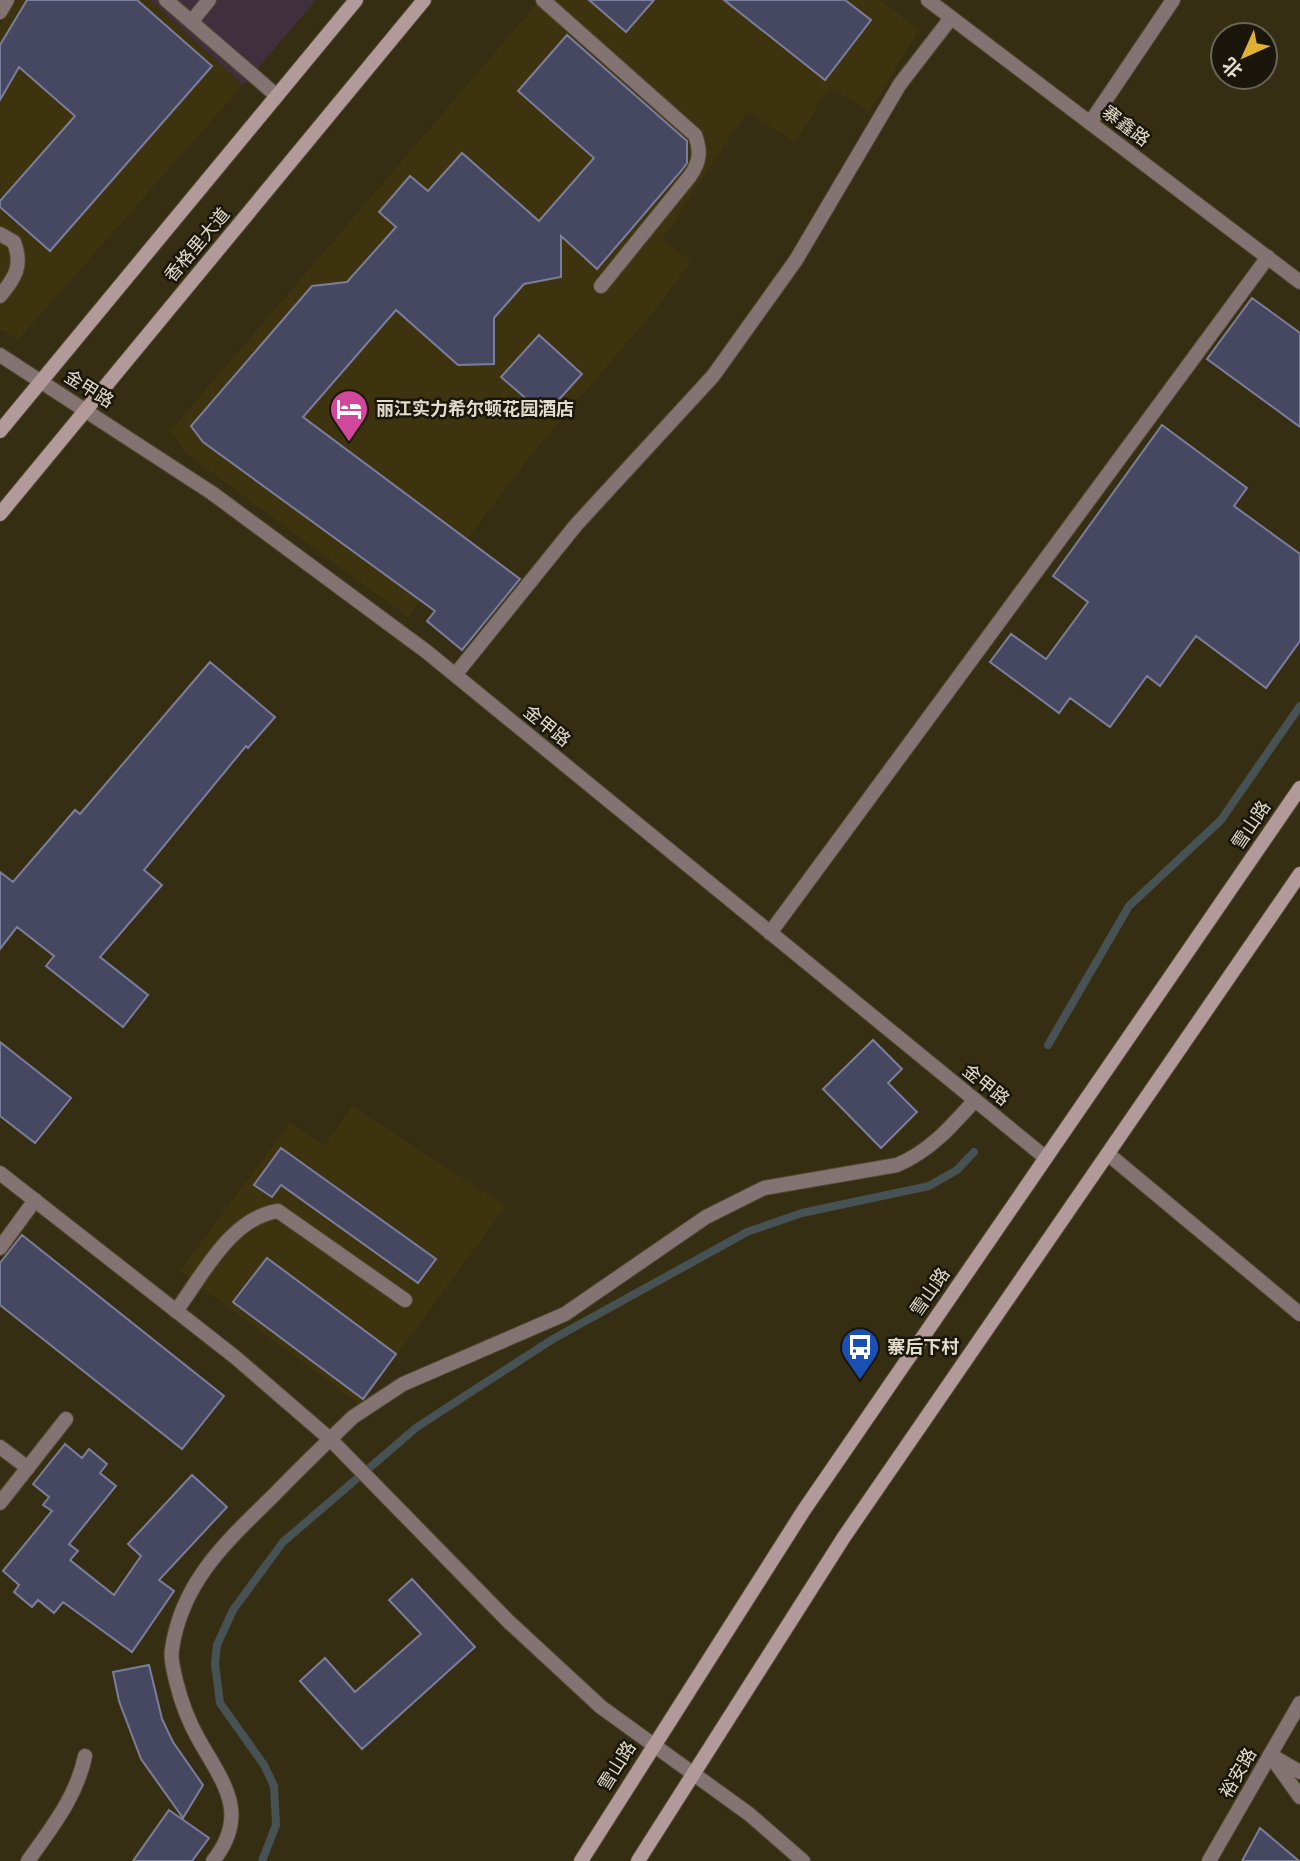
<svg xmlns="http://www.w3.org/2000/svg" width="1300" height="1861" viewBox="0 0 1300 1861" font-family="'Noto Sans','Noto Sans SC',sans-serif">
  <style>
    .built { fill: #3e330f }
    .medical { fill: #40303d }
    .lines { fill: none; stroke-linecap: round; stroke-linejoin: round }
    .stream { stroke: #475254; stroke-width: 8 }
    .building { fill: #464862; stroke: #7b7e9b; stroke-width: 2 }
    .service-casing { stroke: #514a30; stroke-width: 16 }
    .minor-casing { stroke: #514a30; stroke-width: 16 }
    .secondary-casing { stroke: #514a30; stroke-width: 16 }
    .service { stroke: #837373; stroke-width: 14 }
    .minor { stroke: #837373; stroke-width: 14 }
    .secondary { stroke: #b39a9a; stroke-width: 14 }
    .labels { text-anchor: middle; stroke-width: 5; stroke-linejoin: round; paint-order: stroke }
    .street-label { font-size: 18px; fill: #e0dbcb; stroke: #1a160b }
    .poi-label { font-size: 18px; font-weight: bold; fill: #e0dbcb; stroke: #1a160b; text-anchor: start }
  </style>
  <rect width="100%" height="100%" fill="#362e12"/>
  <path class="built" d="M 14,0 L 150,0 L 243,85 L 18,340 L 0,329 L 0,25 Z
    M 540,0 L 881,0 L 919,30 L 869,112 L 830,87 L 795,142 L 747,112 L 662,240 L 691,261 L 661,303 L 532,454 L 408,617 L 188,455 L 170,431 Z
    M 352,1106 L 506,1206 L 360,1405 L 180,1271 L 290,1122 L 324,1146 Z"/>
  <path class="medical" d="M 150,0 L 316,0 L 243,85 Z"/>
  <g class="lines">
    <path class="stream" d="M 1048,1045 L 1129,906 L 1221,820 L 1300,706
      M 262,1861 L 276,1825 L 274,1786 L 264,1765 L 220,1703 L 215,1664 L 217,1645 L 233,1610 L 283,1542 L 417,1427 L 553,1339 L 747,1232 L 802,1213 L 929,1186 L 957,1170 L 974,1152"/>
  </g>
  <path class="building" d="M 27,0 L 137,0 L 212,66 L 50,251 L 0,207 L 0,201 L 75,116 L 19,67 L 0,100 L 0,45 Z
    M 589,0 L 654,0 L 626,32 Z
    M 724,0 L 845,0 L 871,20 L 825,80 Z
    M 567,35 L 687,141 L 687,163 L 682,170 L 597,269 L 561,236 L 561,277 L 524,284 L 494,318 L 494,364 L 458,365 L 396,310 L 303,417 L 520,579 L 462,650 L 427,621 L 435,611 L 203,442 L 191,426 L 312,286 L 347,282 L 396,227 L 379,212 L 410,176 L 428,191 L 462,153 L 539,221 L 594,158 L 518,91 Z
    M 1252,298 L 1300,333 L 1300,427 L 1207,359 Z
    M 539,335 L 582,374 L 545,415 L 501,377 Z
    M 1162,425 L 1247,488 L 1234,506 L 1300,554 L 1300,641 L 1266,688 L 1196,636 L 1160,686 L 1147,676 L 1110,727 L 1070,698 L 1059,713 L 990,662 L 1011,634 L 1046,659 L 1088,602 L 1053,576 Z
    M 210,662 L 275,717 L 248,748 L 246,746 L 144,870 L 162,885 L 100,957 L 148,995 L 123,1027 L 46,966 L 54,956 L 17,927 L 0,949 L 0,872 L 13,882 L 75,810 L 80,814 Z
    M 873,1040 L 902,1069 L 888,1083 L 917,1112 L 881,1148 L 823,1089 Z
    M 0,1042 L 71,1098 L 35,1143 L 0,1116 Z
    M 281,1148 L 436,1259 L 418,1283 L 281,1185 L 272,1197 L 254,1185 Z
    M 22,1235 L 224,1396 L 182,1449 L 0,1305 L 0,1263 Z
    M 267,1258 L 396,1354 L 363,1399 L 233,1302 Z
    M 65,1444 L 82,1458 L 89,1449 L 107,1464 L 100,1473 L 116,1486 L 69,1544 L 78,1551 L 70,1560 L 114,1595 L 141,1556 L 128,1544 L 192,1475 L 227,1507 L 159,1580 L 174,1591 L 132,1652 L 63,1602 L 54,1613 L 38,1600 L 32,1607 L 14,1592 L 19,1585 L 3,1571 L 52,1511 L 43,1505 L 49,1497 L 33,1484 Z
    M 412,1579 L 475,1647 L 362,1749 L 300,1681 L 325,1658 L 355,1692 L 421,1634 L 389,1600 Z
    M 149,1665 L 162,1719 L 173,1742 L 203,1785 L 183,1818 L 141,1759 L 119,1701 L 113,1672 Z
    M 169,1810 L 209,1838 L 192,1861 L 133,1861 Z
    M 1260,1828 L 1299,1861 L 1242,1861 Z"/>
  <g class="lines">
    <defs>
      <path id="service" d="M 166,0 L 277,96
        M 543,0 L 695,135 C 701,151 700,162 690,176 L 601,286
        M 0,12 L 7,0
        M 191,22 L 209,0
        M 0,234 L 14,242 C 23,266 15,278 0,296
        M 0,1248 L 35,1200
        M 176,1311 C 203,1275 230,1218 278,1211 L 405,1300
        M 0,1447 L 28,1468
        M 0,1503 L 66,1419
        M 1270,1755 L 1300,1797
        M 1274,1757 L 1300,1772
        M 28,1861 C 52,1827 77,1796 85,1756"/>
      <path id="minor" d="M 928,0 L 1300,282
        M 1090,123 L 1173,0
        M 0,355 L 212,493 L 427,652 L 1046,1158
        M 455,675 L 576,525 L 713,376 L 796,260 L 900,84 L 951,18
        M 770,933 L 1268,257
        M 1108,1154 L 1300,1314
        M 0,1173 L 235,1357 L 330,1439 L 509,1622 L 601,1707 L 749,1814 L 803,1861
        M 213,1861 C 250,1814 224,1784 199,1740 C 188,1721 181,1701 176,1681 C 174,1671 170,1659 172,1649 C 182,1581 227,1541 273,1496 C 299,1469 326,1443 353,1417 L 403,1384 L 565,1314 L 706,1217 L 764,1188 L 897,1165 C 930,1151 951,1127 975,1100
        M 1209,1861 L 1300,1703"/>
      <path id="secondary" d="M 0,431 L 356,0
        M 0,514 L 424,0
        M 581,1861 L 804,1510 L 1300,788
        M 638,1861 L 844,1537 L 1300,874"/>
    </defs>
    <use href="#service" class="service-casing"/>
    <use href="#minor" class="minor-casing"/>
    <use href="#secondary" class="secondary-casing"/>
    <use href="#service" class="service"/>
    <use href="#minor" class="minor"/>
    <use href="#secondary" class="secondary"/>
  </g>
  <defs>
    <symbol id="hotel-pin" viewBox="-11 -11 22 30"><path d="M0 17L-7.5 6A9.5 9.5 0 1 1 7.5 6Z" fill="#d1479c" stroke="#1a160b"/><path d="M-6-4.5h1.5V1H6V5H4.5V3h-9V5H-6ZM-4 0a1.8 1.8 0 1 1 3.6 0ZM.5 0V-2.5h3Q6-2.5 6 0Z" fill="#fff"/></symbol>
    <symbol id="bus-pin" viewBox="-11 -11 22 30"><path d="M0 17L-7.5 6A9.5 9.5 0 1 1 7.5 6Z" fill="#1a4fb4" stroke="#1a160b"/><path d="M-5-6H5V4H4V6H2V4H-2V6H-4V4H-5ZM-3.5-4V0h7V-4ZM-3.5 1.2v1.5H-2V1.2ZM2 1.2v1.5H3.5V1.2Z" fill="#fff"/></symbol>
  </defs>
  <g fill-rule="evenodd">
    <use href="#hotel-pin" x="327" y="387" width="44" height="60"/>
    <use href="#bus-pin" x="838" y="1325" width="44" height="60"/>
  </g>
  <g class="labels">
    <g class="street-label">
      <text transform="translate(1126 126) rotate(37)" y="6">寨鑫路</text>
      <text transform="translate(197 245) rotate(-50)" y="6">香格里大道</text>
      <text transform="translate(89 389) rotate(32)" y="6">金甲路</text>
      <text transform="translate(547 726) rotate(39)" y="6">金甲路</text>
      <text transform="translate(1251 825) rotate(-56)" y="6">雪山路</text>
      <text transform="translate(986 1085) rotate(39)" y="6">金甲路</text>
      <text transform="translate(930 1292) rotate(-55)" y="6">雪山路</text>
      <text transform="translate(617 1766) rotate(-58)" y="6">雪山路</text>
      <text transform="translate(1238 1773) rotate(-60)" y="6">裕安路</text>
    </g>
    <g class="poi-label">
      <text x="376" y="415">丽江实力希尔顿花园酒店</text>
      <text x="887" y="1353">寨后下村</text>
    </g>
  </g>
  <g transform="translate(1244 56) rotate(225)"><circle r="33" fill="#1a160b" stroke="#696558" stroke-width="2"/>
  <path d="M0-5L12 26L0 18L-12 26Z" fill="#deb133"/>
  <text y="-10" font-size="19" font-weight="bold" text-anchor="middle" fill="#e0dbcb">北</text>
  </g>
</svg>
